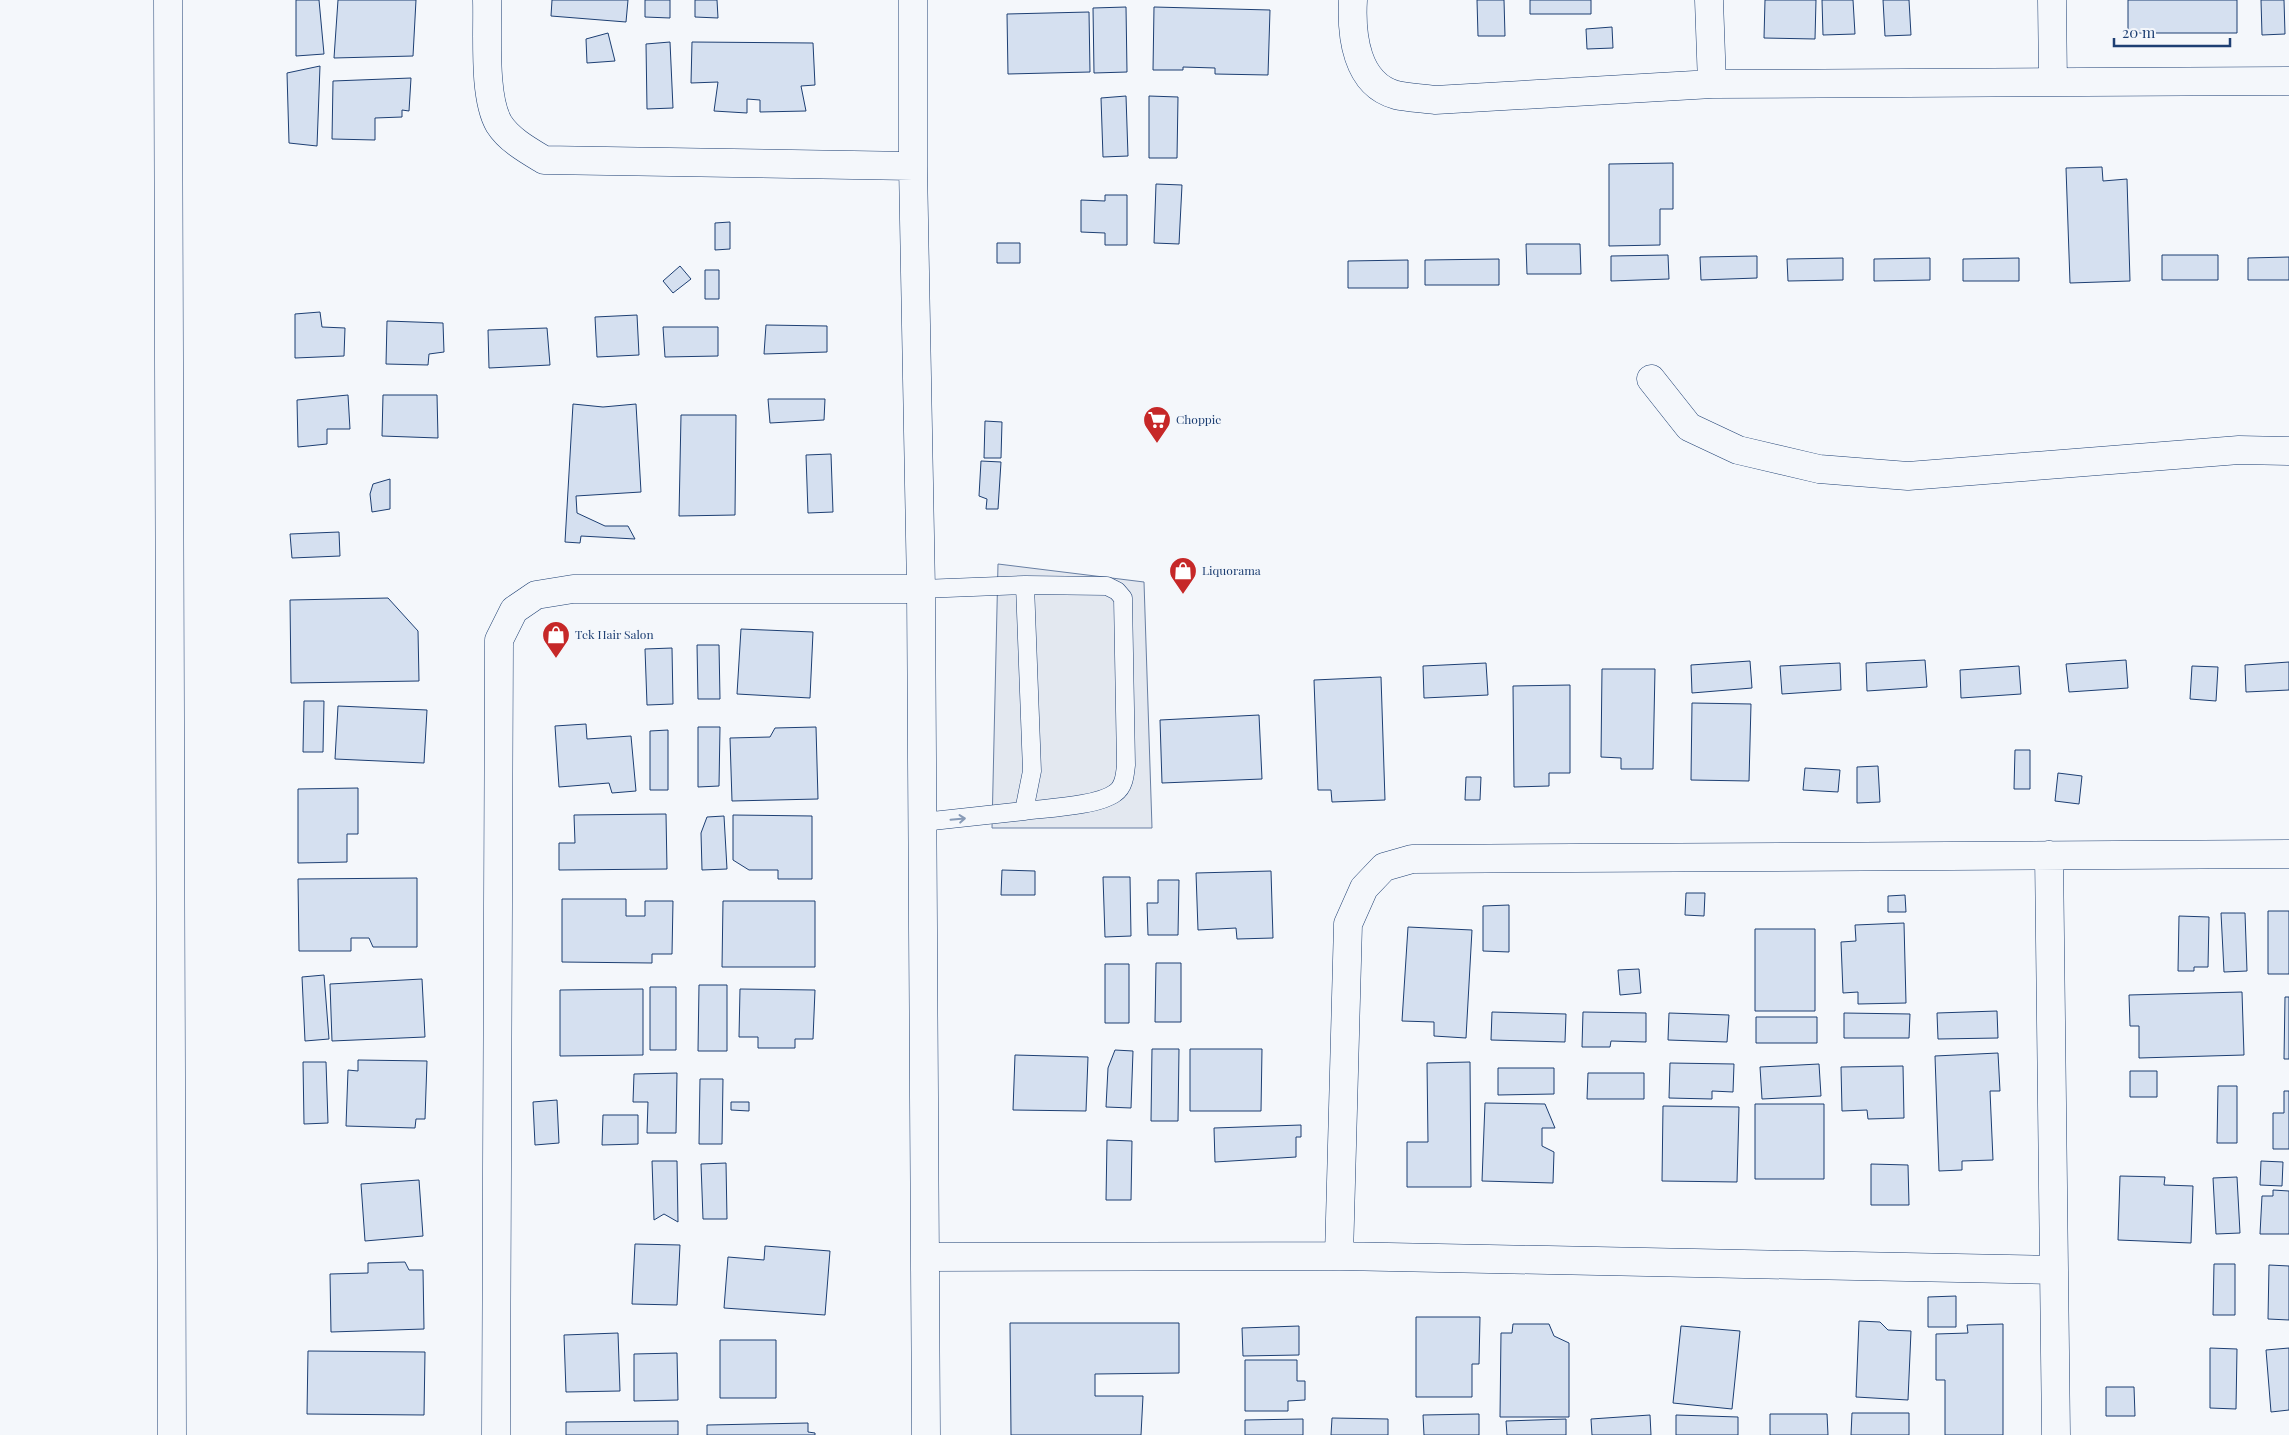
<svg xmlns="http://www.w3.org/2000/svg" width="2289" height="1435" viewBox="0 0 2289 1435" font-family="'Playfair Display',serif">
  <style>
    .parking { fill: #e3e8f0; stroke: #687fa3 }
    .building { fill: #d5e0f0; stroke: #1d3f73 }
    .lines { fill: none; stroke-linecap: round; stroke-linejoin: round }
    .service-casing { stroke: #1d3f73; stroke-width: 19 }
    .minor-casing { stroke: #1d3f73; stroke-width: 29 }
    .secondary-casing { stroke: #1d3f73; stroke-width: 29 }
    .service { stroke: #f4f7fb; stroke-width: 18 }
    .minor { stroke: #f4f7fb; stroke-width: 28 }
    .secondary { stroke: #f4f7fb; stroke-width: 28 }
    .oneway { stroke: #889bb7 }
    .labels { text-anchor: middle; stroke-width: 4; stroke-linejoin: round; paint-order: stroke }
    .poi-label { font-size: 12px; fill: #1d3f73; stroke: #f4f7fb; text-anchor: start }
  </style>
  <rect width="100%" height="100%" fill="#f4f7fb"/>
  <path class="parking" d="M 998,564 L 1144,582 L 1152,828 L 992,828 Z"/>
  <path class="building" d="M 296,0 L 319,0 L 324,54 L 296,56 Z
    M 338,0 L 416,0 L 413,56 L 334,58 Z
    M 552,0 L 628,0 L 626,22 L 551,16 Z
    M 645,0 L 670,0 L 670,18 L 645,17 Z
    M 695,0 L 717,0 L 718,18 L 695,17 Z
    M 1477,0 L 1504,0 L 1505,36 L 1478,36 Z
    M 1530,0 L 1591,0 L 1591,14 L 1530,14 Z
    M 1765,0 L 1816,0 L 1815,39 L 1764,38 Z
    M 1822,0 L 1853,0 L 1855,34 L 1823,35 Z
    M 1883,0 L 1909,0 L 1911,35 L 1885,36 Z
    M 2128,0 L 2237,0 L 2237,33 L 2128,33 Z
    M 2261,0 L 2284,0 L 2285,34 L 2262,35 Z
    M 1126,7 L 1127,72 L 1094,73 L 1093,8 Z
    M 1154,7 L 1270,10 L 1268,75 L 1215,74 L 1215,68 L 1183,67 L 1183,70 L 1153,70 Z
    M 1089,12 L 1090,72 L 1008,74 L 1007,14 Z
    M 1612,27 L 1613,48 L 1587,49 L 1586,29 Z
    M 608,33 L 615,61 L 587,63 L 586,39 Z
    M 670,42 L 673,108 L 647,109 L 646,44 Z
    M 692,42 L 813,43 L 815,85 L 801,86 L 806,111 L 760,112 L 760,100 L 747,99 L 747,113 L 714,111 L 718,82 L 691,83 Z
    M 320,66 L 317,146 L 289,143 L 287,73 Z
    M 411,78 L 409,111 L 402,110 L 402,117 L 375,118 L 375,140 L 332,139 L 333,81 Z
    M 1126,96 L 1128,156 L 1103,157 L 1101,98 Z
    M 1149,96 L 1178,97 L 1177,158 L 1149,158 Z
    M 1673,163 L 1673,209 L 1660,209 L 1660,245 L 1609,246 L 1609,164 Z
    M 2102,167 L 2103,181 L 2127,179 L 2130,281 L 2070,283 L 2066,168 Z
    M 1156,184 L 1182,185 L 1179,244 L 1154,243 Z
    M 1105,195 L 1127,195 L 1127,245 L 1105,245 L 1105,233 L 1081,232 L 1081,200 L 1105,201 Z
    M 730,222 L 730,249 L 715,250 L 715,223 Z
    M 997,243 L 1020,243 L 1020,263 L 997,263 Z
    M 1526,244 L 1580,244 L 1581,274 L 1527,274 Z
    M 1668,255 L 1669,279 L 1611,281 L 1611,256 Z
    M 2162,255 L 2218,255 L 2218,280 L 2162,280 Z
    M 1757,256 L 1757,278 L 1701,280 L 1700,257 Z
    M 2289,257 L 2289,280 L 2248,280 L 2248,258 Z
    M 1843,258 L 1843,280 L 1788,281 L 1787,259 Z
    M 1930,258 L 1930,280 L 1874,281 L 1874,259 Z
    M 2019,258 L 2019,281 L 1963,281 L 1963,259 Z
    M 1499,259 L 1499,285 L 1425,285 L 1425,260 Z
    M 1408,260 L 1408,288 L 1348,288 L 1348,261 Z
    M 680,266 L 691,279 L 673,293 L 663,281 Z
    M 705,270 L 719,270 L 719,299 L 705,299 Z
    M 320,312 L 322,327 L 345,328 L 344,356 L 295,358 L 295,314 Z
    M 637,315 L 639,355 L 597,357 L 595,317 Z
    M 387,321 L 443,323 L 444,352 L 429,354 L 428,365 L 386,364 Z
    M 766,325 L 827,326 L 827,352 L 764,354 Z
    M 663,327 L 718,327 L 718,356 L 665,357 Z
    M 547,328 L 550,365 L 489,368 L 488,330 Z
    M 348,395 L 350,429 L 327,429 L 327,444 L 298,447 L 297,400 Z
    M 383,395 L 437,395 L 438,438 L 382,436 Z
    M 768,399 L 825,399 L 824,420 L 770,423 Z
    M 573,404 L 603,407 L 636,404 L 641,492 L 576,496 L 577,513 L 605,526 L 628,526 L 635,539 L 581,536 L 580,543 L 565,542 Z
    M 681,415 L 736,415 L 735,515 L 679,516 Z
    M 985,421 L 1002,422 L 1001,458 L 984,458 Z
    M 831,454 L 833,512 L 808,513 L 806,455 Z
    M 981,461 L 1001,462 L 998,509 L 986,509 L 987,499 L 979,496 Z
    M 390,479 L 390,509 L 372,512 L 370,494 L 373,484 Z
    M 339,532 L 340,556 L 292,558 L 290,534 Z
    M 388,598 L 418,631 L 419,681 L 291,683 L 290,600 Z
    M 741,629 L 813,632 L 810,698 L 737,694 Z
    M 697,645 L 719,645 L 720,699 L 698,699 Z
    M 672,648 L 673,704 L 647,705 L 645,649 Z
    M 1925,660 L 1927,687 L 1867,691 L 1866,663 Z
    M 2126,660 L 2128,688 L 2069,692 L 2066,664 Z
    M 1750,661 L 1752,688 L 1692,693 L 1691,665 Z
    M 2289,662 L 2289,690 L 2246,692 L 2245,665 Z
    M 1486,663 L 1488,695 L 1424,698 L 1423,666 Z
    M 1840,663 L 1841,690 L 1782,694 L 1780,666 Z
    M 2019,666 L 2021,694 L 1961,698 L 1960,670 Z
    M 2192,666 L 2218,667 L 2216,701 L 2190,699 Z
    M 1602,669 L 1655,669 L 1653,769 L 1621,769 L 1621,758 L 1601,757 Z
    M 1381,677 L 1385,800 L 1332,802 L 1331,790 L 1318,790 L 1314,680 Z
    M 1570,685 L 1570,773 L 1549,773 L 1549,786 L 1514,787 L 1513,686 Z
    M 304,701 L 324,701 L 323,752 L 303,752 Z
    M 1692,703 L 1751,704 L 1749,781 L 1691,780 Z
    M 338,706 L 427,710 L 424,763 L 335,759 Z
    M 1259,715 L 1262,779 L 1162,783 L 1160,720 Z
    M 586,724 L 587,739 L 631,736 L 636,791 L 612,793 L 609,783 L 559,787 L 555,726 Z
    M 698,727 L 720,727 L 719,786 L 698,787 Z
    M 816,727 L 818,799 L 732,801 L 730,738 L 770,737 L 775,728 Z
    M 668,730 L 668,790 L 650,790 L 650,731 Z
    M 2015,750 L 2030,750 L 2030,789 L 2014,789 Z
    M 1878,766 L 1880,802 L 1857,803 L 1857,767 Z
    M 1805,768 L 1840,770 L 1838,792 L 1803,790 Z
    M 2058,773 L 2082,776 L 2079,804 L 2055,801 Z
    M 1466,777 L 1481,777 L 1480,800 L 1465,800 Z
    M 358,788 L 358,834 L 347,834 L 347,862 L 298,863 L 298,789 Z
    M 666,814 L 667,869 L 559,870 L 559,843 L 575,843 L 574,815 Z
    M 733,815 L 812,816 L 812,879 L 778,879 L 778,870 L 749,870 L 733,860 Z
    M 724,816 L 727,869 L 702,870 L 701,833 L 707,817 Z
    M 1002,870 L 1035,871 L 1035,895 L 1001,895 Z
    M 1271,871 L 1273,938 L 1237,939 L 1236,928 L 1198,930 L 1196,873 Z
    M 1103,877 L 1130,877 L 1131,936 L 1105,937 Z
    M 417,878 L 417,947 L 373,947 L 369,938 L 351,938 L 351,951 L 299,951 L 298,879 Z
    M 1158,880 L 1179,880 L 1178,935 L 1148,935 L 1147,903 L 1158,903 Z
    M 1686,893 L 1705,893 L 1704,916 L 1685,915 Z
    M 1905,895 L 1906,912 L 1888,912 L 1888,896 Z
    M 562,899 L 626,899 L 626,916 L 645,916 L 645,901 L 673,901 L 672,954 L 652,954 L 652,963 L 562,962 Z
    M 723,901 L 815,901 L 815,967 L 722,967 Z
    M 1509,905 L 1509,952 L 1483,951 L 1483,906 Z
    M 2268,911 L 2289,911 L 2289,974 L 2268,974 Z
    M 2221,913 L 2245,913 L 2247,971 L 2224,972 Z
    M 2179,916 L 2209,917 L 2208,967 L 2194,967 L 2194,971 L 2178,971 Z
    M 1904,923 L 1906,1003 L 1858,1004 L 1858,992 L 1843,993 L 1841,942 L 1856,941 L 1855,925 Z
    M 1408,927 L 1472,930 L 1466,1038 L 1434,1036 L 1434,1022 L 1402,1021 Z
    M 1755,929 L 1815,929 L 1815,1011 L 1755,1011 Z
    M 1156,963 L 1181,963 L 1181,1022 L 1155,1022 Z
    M 1105,964 L 1129,964 L 1129,1023 L 1105,1023 Z
    M 1639,969 L 1641,993 L 1620,995 L 1618,970 Z
    M 324,975 L 329,1039 L 305,1041 L 302,977 Z
    M 422,979 L 425,1037 L 332,1041 L 330,984 Z
    M 699,985 L 727,985 L 727,1051 L 698,1051 Z
    M 650,987 L 676,987 L 676,1050 L 650,1050 Z
    M 643,989 L 643,1055 L 560,1056 L 560,990 Z
    M 740,989 L 815,990 L 813,1039 L 795,1039 L 795,1048 L 758,1048 L 758,1037 L 739,1037 Z
    M 2242,992 L 2244,1055 L 2139,1058 L 2139,1026 L 2130,1026 L 2129,995 Z
    M 2285,997 L 2289,997 L 2289,1059 L 2284,1059 Z
    M 1997,1011 L 1998,1038 L 1938,1039 L 1937,1013 Z
    M 1492,1012 L 1566,1014 L 1565,1042 L 1491,1040 Z
    M 1583,1012 L 1646,1013 L 1646,1042 L 1611,1041 L 1610,1047 L 1582,1047 Z
    M 1669,1013 L 1729,1015 L 1727,1042 L 1668,1040 Z
    M 1844,1013 L 1910,1014 L 1909,1038 L 1844,1038 Z
    M 1756,1017 L 1817,1017 L 1817,1043 L 1756,1043 Z
    M 1152,1049 L 1179,1049 L 1178,1121 L 1151,1121 Z
    M 1190,1049 L 1262,1049 L 1261,1111 L 1190,1111 Z
    M 1115,1050 L 1133,1051 L 1131,1108 L 1106,1107 L 1108,1068 Z
    M 1998,1053 L 2000,1091 L 1990,1091 L 1993,1160 L 1962,1161 L 1962,1170 L 1939,1171 L 1935,1056 Z
    M 1015,1055 L 1088,1057 L 1086,1111 L 1013,1110 Z
    M 358,1060 L 427,1061 L 425,1119 L 416,1119 L 415,1128 L 346,1126 L 348,1070 L 358,1071 Z
    M 303,1062 L 326,1062 L 328,1123 L 304,1124 Z
    M 1470,1062 L 1471,1187 L 1407,1187 L 1407,1142 L 1428,1142 L 1427,1063 Z
    M 1670,1063 L 1734,1064 L 1733,1092 L 1712,1091 L 1712,1099 L 1669,1098 Z
    M 1819,1064 L 1821,1096 L 1762,1099 L 1760,1067 Z
    M 1903,1066 L 1904,1118 L 1868,1119 L 1867,1110 L 1842,1111 L 1841,1067 Z
    M 1498,1068 L 1554,1068 L 1554,1094 L 1498,1095 Z
    M 2130,1071 L 2157,1071 L 2157,1097 L 2130,1097 Z
    M 677,1073 L 676,1133 L 647,1133 L 648,1102 L 633,1102 L 634,1074 Z
    M 1588,1073 L 1644,1073 L 1644,1099 L 1587,1099 Z
    M 700,1079 L 723,1079 L 722,1144 L 699,1144 Z
    M 2218,1086 L 2237,1086 L 2237,1143 L 2217,1143 Z
    M 2284,1091 L 2289,1091 L 2289,1149 L 2273,1149 L 2273,1113 L 2284,1113 Z
    M 557,1100 L 559,1143 L 535,1145 L 533,1102 Z
    M 731,1102 L 749,1102 L 749,1111 L 731,1110 Z
    M 1485,1103 L 1545,1104 L 1555,1128 L 1542,1128 L 1542,1146 L 1554,1152 L 1553,1183 L 1482,1181 Z
    M 1755,1104 L 1824,1104 L 1824,1179 L 1755,1179 Z
    M 1663,1106 L 1739,1107 L 1737,1182 L 1662,1181 Z
    M 603,1115 L 638,1115 L 638,1144 L 602,1145 Z
    M 1301,1125 L 1301,1137 L 1296,1137 L 1296,1157 L 1215,1162 L 1214,1128 Z
    M 1107,1140 L 1132,1141 L 1131,1200 L 1106,1200 Z
    M 652,1161 L 677,1161 L 678,1222 L 664,1214 L 654,1220 Z
    M 2261,1161 L 2283,1162 L 2282,1186 L 2260,1185 Z
    M 726,1163 L 727,1219 L 703,1219 L 701,1164 Z
    M 1871,1164 L 1908,1165 L 1909,1205 L 1871,1205 Z
    M 2120,1176 L 2165,1177 L 2164,1185 L 2193,1186 L 2191,1243 L 2118,1240 Z
    M 2237,1177 L 2240,1233 L 2216,1234 L 2213,1178 Z
    M 419,1180 L 423,1236 L 365,1241 L 361,1184 Z
    M 2273,1190 L 2289,1191 L 2289,1234 L 2260,1234 L 2262,1196 L 2273,1196 Z
    M 635,1244 L 680,1245 L 677,1305 L 632,1304 Z
    M 765,1246 L 830,1251 L 825,1315 L 724,1308 L 728,1257 L 764,1260 Z
    M 405,1262 L 409,1270 L 423,1270 L 424,1329 L 331,1332 L 330,1274 L 368,1273 L 368,1263 Z
    M 2214,1264 L 2235,1264 L 2235,1315 L 2213,1315 Z
    M 2269,1265 L 2289,1266 L 2289,1320 L 2268,1319 Z
    M 1956,1296 L 1956,1327 L 1928,1327 L 1928,1297 Z
    M 1416,1317 L 1480,1317 L 1479,1364 L 1472,1364 L 1472,1397 L 1416,1397 Z
    M 1859,1321 L 1880,1322 L 1888,1330 L 1911,1331 L 1908,1400 L 1856,1397 Z
    M 1010,1323 L 1179,1323 L 1179,1373 L 1095,1374 L 1095,1396 L 1143,1396 L 1141,1435 L 1011,1435 Z
    M 1513,1324 L 1549,1324 L 1554,1336 L 1569,1343 L 1569,1417 L 1500,1417 L 1501,1333 L 1512,1333 Z
    M 2003,1324 L 2003,1435 L 1945,1435 L 1945,1380 L 1936,1380 L 1936,1334 L 1968,1333 L 1967,1325 Z
    M 1299,1326 L 1299,1355 L 1243,1356 L 1242,1328 Z
    M 1681,1326 L 1740,1331 L 1732,1409 L 1673,1403 Z
    M 618,1333 L 620,1391 L 566,1392 L 564,1335 Z
    M 720,1340 L 776,1340 L 776,1398 L 720,1398 Z
    M 2210,1348 L 2237,1349 L 2236,1409 L 2210,1408 Z
    M 2289,1348 L 2289,1410 L 2271,1412 L 2266,1350 Z
    M 308,1351 L 425,1352 L 424,1415 L 307,1414 Z
    M 677,1353 L 678,1400 L 634,1401 L 634,1354 Z
    M 1245,1360 L 1297,1360 L 1297,1381 L 1305,1381 L 1305,1400 L 1288,1401 L 1288,1411 L 1245,1411 Z
    M 2106,1387 L 2134,1387 L 2135,1416 L 2106,1416 Z
    M 1852,1413 L 1909,1413 L 1909,1435 L 1851,1435 Z
    M 1479,1414 L 1479,1435 L 1424,1435 L 1423,1415 Z
    M 1770,1414 L 1827,1414 L 1828,1435 L 1770,1435 Z
    M 1650,1415 L 1651,1435 L 1592,1435 L 1591,1419 Z
    M 1676,1415 L 1738,1417 L 1738,1435 L 1676,1435 Z
    M 1332,1418 L 1388,1419 L 1388,1435 L 1331,1435 Z
    M 1303,1419 L 1303,1435 L 1245,1435 L 1245,1420 Z
    M 1566,1419 L 1566,1435 L 1507,1435 L 1506,1421 Z
    M 678,1421 L 678,1435 L 566,1435 L 566,1422 Z
    M 808,1423 L 808,1432 L 815,1433 L 815,1435 L 707,1435 L 707,1425 Z"/>
  <g class="lines">
    <defs>
      <path id="service" d="M 921,589 L 1025,585 L 1032,771 L 1024,811 L 923,822
        M 1024,811 C 1046,808 1098,806 1115,793 C 1124,787 1125,775 1126,765 L 1123,598 L 1117,591 L 1107,586 L 1025,585"/>
      <path id="minor" d="M 487,0 C 488,34 483,97 499,124 C 509,140 529,151 544,160 L 913,166
        M 913,0 L 913,166 L 921,589 L 926,1435
        M 1353,0 C 1351,35 1356,84 1396,95 C 1409,98 1423,98 1435,100 L 1712,84 L 2289,81
        M 1709,0 L 1712,84
        M 2052,0 L 2053,82
        M 1651,379 L 1689,427 L 1738,450 L 1819,469 L 1908,476 L 2239,450 L 2289,451
        M 2049,855 L 2056,1435
        M 1339,1256 L 1348,924 L 1364,888 L 1384,867 L 1412,859 L 2289,854
        M 925,1257 L 1339,1256 L 2054,1270
        M 496,1435 L 499,640 L 514,610 L 536,595 L 573,589 L 921,589"/>
      <path id="secondary" d="M 168,0 L 172,1435"/>
    </defs>
    <use href="#service" class="service-casing"/>
    <use href="#minor" class="minor-casing"/>
    <use href="#secondary" class="secondary-casing"/>
    <use href="#service" class="service"/>
    <use href="#minor" class="minor"/>
    <use href="#secondary" class="secondary"/>
  </g>
  <defs><path id="oneway-shaft" d="M-6 0H5M1.5-3L5.5 0L1.5 3" fill="none" stroke-width="1.6" stroke-linecap="round" stroke-linejoin="round" transform="scale(1.25)"/></defs>
  <use class="oneway" href="#oneway-shaft" transform="translate(958 819) rotate(-5)"/>
  <defs>
    <symbol id="supermarket-pin" viewBox="-11 -11 22 30"><path d="M0 17L-7.5 6A9.5 9.5 0 1 1 7.5 6Z" fill="#c62828" stroke="#f4f7fb"/><path d="M-6-5.5h2.5l.6 2H6L4.5 2H-2.5L-4.4-4H-6ZM-1.5 3.2a1.3 1.3 0 1 0 .1 0ZM3 3.2a1.3 1.3 0 1 0 .1 0Z" fill="#fff"/></symbol>
    <symbol id="shop-pin" viewBox="-11 -11 22 30"><path d="M0 17L-7.5 6A9.5 9.5 0 1 1 7.5 6Z" fill="#c62828" stroke="#f4f7fb"/><path d="M-5-2.5h2.3a2.7 3.5 0 0 1 5.4 0H5L5.5 6h-11ZM-1.5-2.5h3a1.5 2.3 0 0 0-3 0Z" fill="#fff"/></symbol>
  </defs>
  <g fill-rule="evenodd">
    <use href="#supermarket-pin" x="1141" y="404" width="32" height="43"/>
    <use href="#shop-pin" x="1167" y="555" width="32" height="43"/>
    <use href="#shop-pin" x="540" y="619" width="32" height="43"/>
  </g>
  <g class="labels">
    <g class="poi-label">
      <text x="1176" y="424">Choppie</text>
      <text x="1202" y="575">Liquorama</text>
      <text x="575" y="639">Tek Hair Salon</text>
    </g>
  </g>
  <path d="M2114 38v8h116v-8" fill="none" stroke="#1d3f73" stroke-width="2.5"/>
  <text x="2122" y="38" font-size="15" fill="#1d3f73" stroke="#f4f7fb" stroke-width="4" paint-order="stroke">20 m</text>
</svg>
